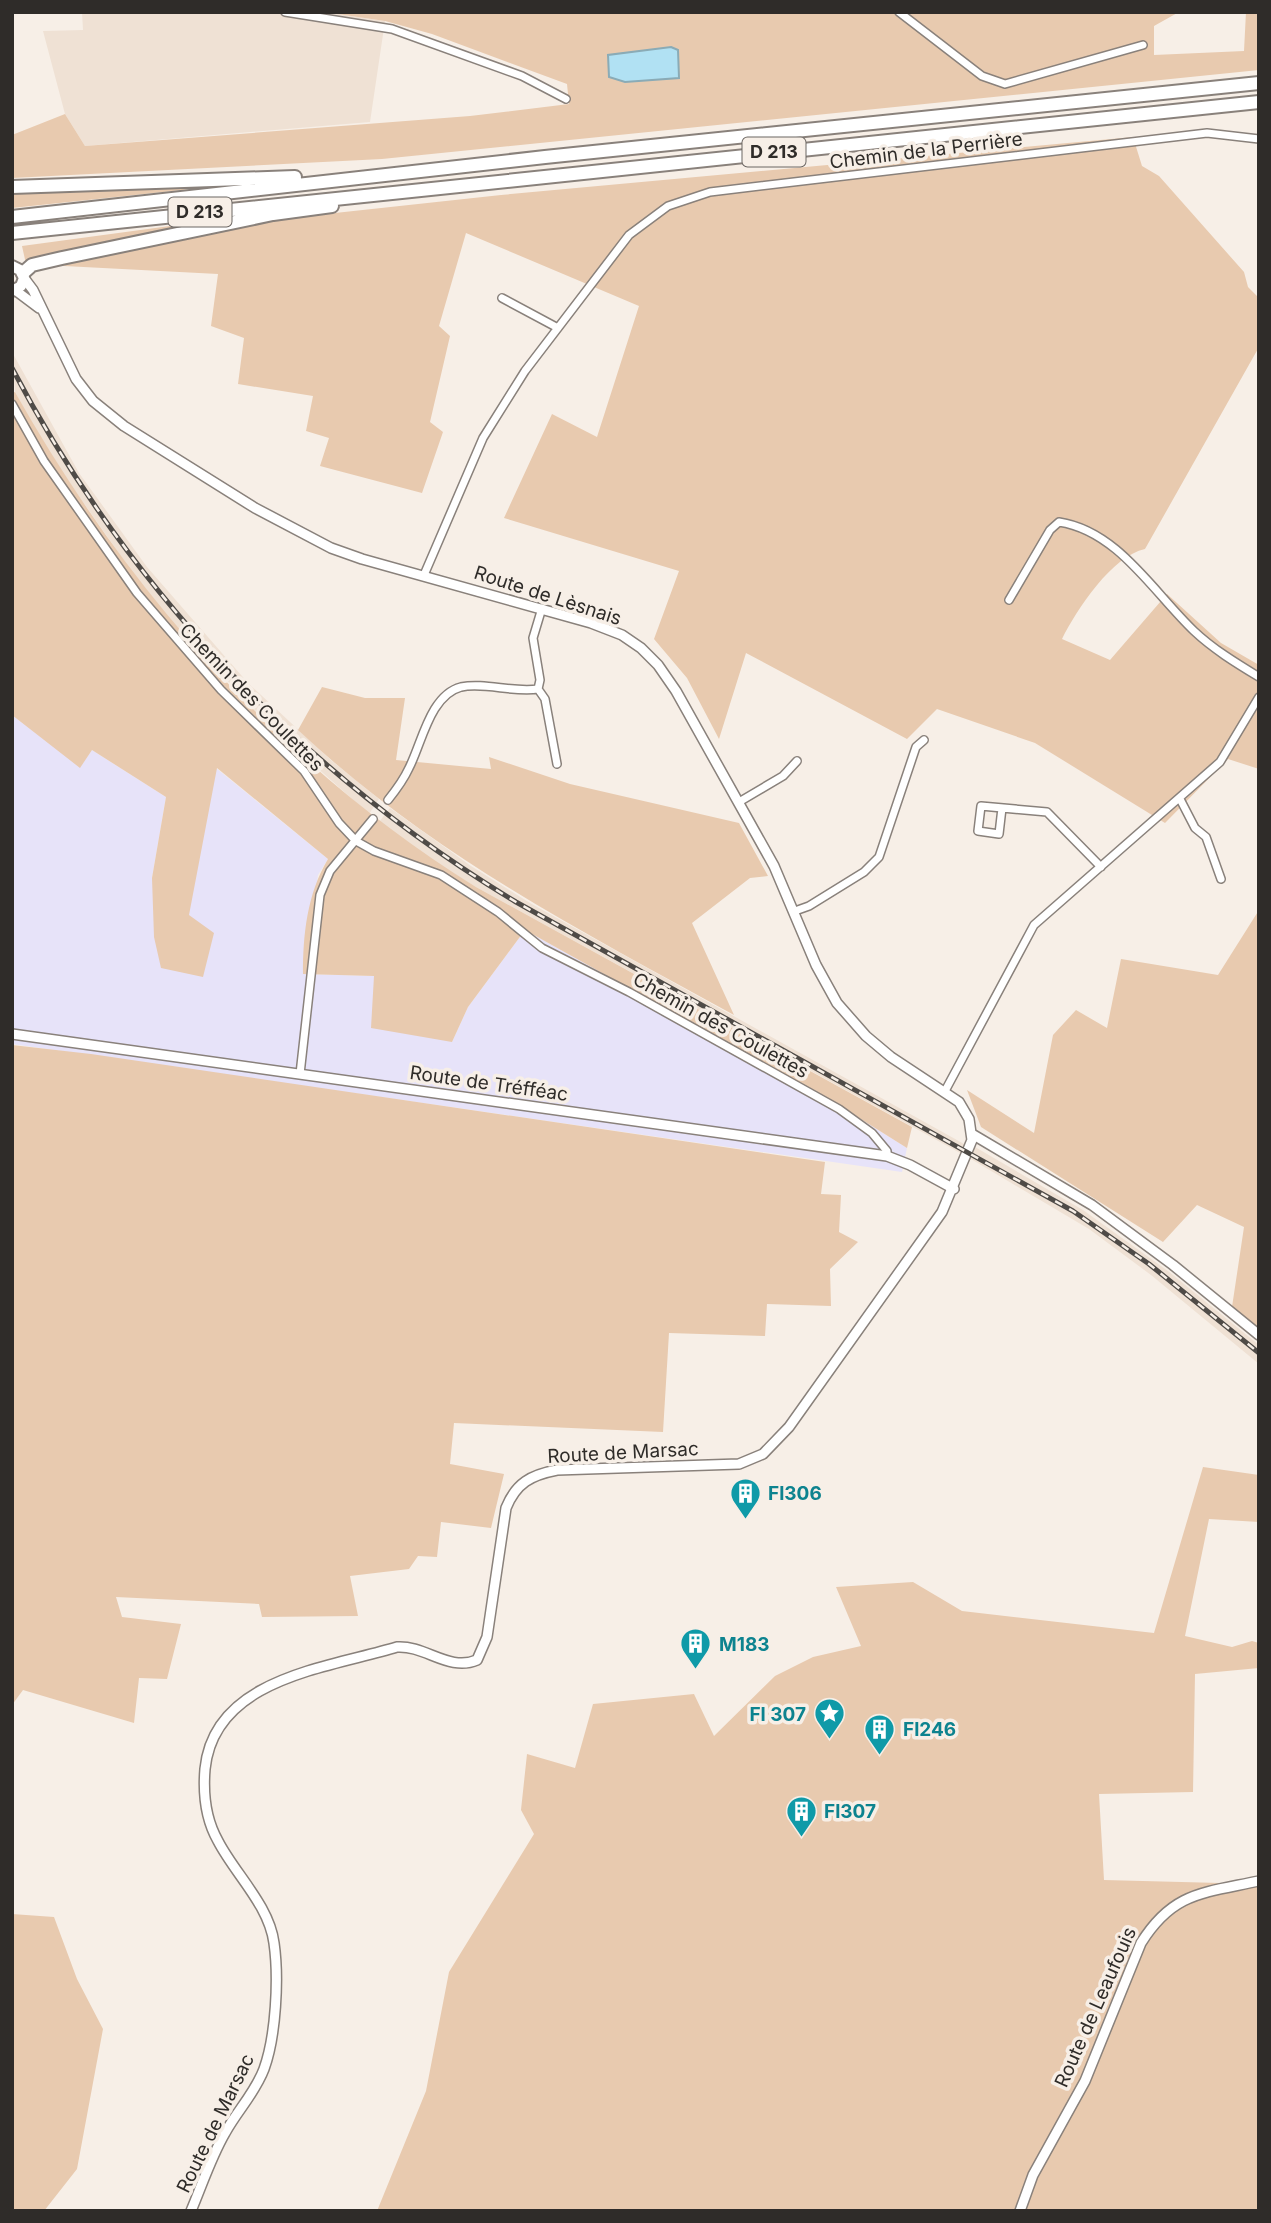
<svg xmlns="http://www.w3.org/2000/svg" width="1271" height="2223" viewBox="0 0 1271 2223" font-family="Inter,sans-serif">
  <style>
    .built { fill: #efe1d4 }
    .industrial { fill: #e7e3f9 }
    .green { fill: #e8caaf }
    .water { fill: #b1e1f3; stroke: #8aabb6; stroke-width: 2 }
    .lines { fill: none; stroke-linecap: round; stroke-linejoin: round }
    .minor-casing { stroke: #89817b; stroke-width: 10 }
    .tertiary-casing { stroke: #89817b; stroke-width: 12 }
    .secondary-casing { stroke: #89817b; stroke-width: 14 }
    .trunk-casing { stroke: #89817b; stroke-width: 16 }
    .minor { stroke: #fff; stroke-width: 7 }
    .tertiary { stroke: #fff; stroke-width: 9 }
    .secondary { stroke: #fff; stroke-width: 10 }
    .trunk { stroke: #fff; stroke-width: 12 }
    .rail-casing { stroke: #4f4b47; stroke-width: 5 }
    .rail { stroke: #f7efe7; stroke-width: 2.5; stroke-dasharray: 8; stroke-linecap: butt }
    .labels { text-anchor: middle; stroke-width: 7; stroke-linejoin: round; paint-order: stroke }
    .shield { fill: #f7efe7; stroke: #6b6662; stroke-width: 2 }
    .shield-label { font-size: 18px; font-weight: bold; fill: #2f2c29 }
    .street-label { font-size: 19px; fill: #2f2c29; stroke: #f7efe7 }
    .culture-label { font-size: 19px; font-weight: bold; fill: #0d838f; stroke: #f7efe7; text-anchor: start }
  </style>
  <rect width="100%" height="100%" fill="#f7efe7"/>
  <path class="built" d="M 82,12 L 324,12 L 385,21 L 370,122 L 85,146 L 65,114 L 43,31 L 83,30 Z
    M 12,352 L 79,473 L 147,567 L 248,683 L 332,761 L 379,799 L 369,814 L 269,725 L 173,623 L 130,569 L 50,455 L 15,392 Z
    M 390,808 L 471,866 L 530,903 L 966,1145 L 962,1154 L 476,887 L 420,853 L 379,822 Z
    M 975,1147 L 1083,1210 L 1168,1271 L 1259,1345 L 1259,1364 L 1151,1275 L 1089,1229 L 971,1159 Z"/>
  <path class="industrial" d="M 12,715 L 80,767 L 92,750 L 166,797 L 152,878 L 188,915 L 216,768 L 328,859 L 318,875 L 304,974 L 374,976 L 452,1042 L 468,1007 L 525,930 L 832,1101 L 907,1148 L 902,1172 L 12,1044 Z"/>
  <path class="green" d="M 324,12 L 1179,12 L 1154,26 L 1154,55 L 1244,51 L 1246,12 L 1259,12 L 1259,70 L 382,159 L 12,178 L 12,135 L 65,114 L 85,146 L 470,116 L 569,104 L 567,84 L 432,34 L 385,21 Z
    M 1133,137 L 1142,166 L 1159,176 L 1244,272 L 1248,287 L 1259,298 L 1259,347 L 1145,549 C 1112,556 1077,609 1062,639 L 1110,660 L 1167,594 L 1221,643 L 1259,665 L 1259,769 L 1228,759 L 1165,823 L 1035,743 L 937,709 L 907,739 L 746,653 L 719,739 L 687,678 L 654,639 L 679,571 L 504,518 L 552,414 L 597,437 L 639,306 L 466,233 L 439,326 L 450,336 L 430,422 L 443,432 L 422,493 L 320,466 L 329,438 L 306,431 L 313,396 L 238,384 L 244,338 L 211,326 L 218,274 L 26,264 L 22,246 L 170,226 L 229,229 L 289,218 L 501,195 Z
    M 200,184 L 201,188 L 12,208 L 12,192 Z
    M 15,392 C 126,590 282,767 476,887 L 912,1127 L 907,1148 L 832,1101 L 525,930 L 468,1007 L 452,1042 L 371,1028 L 374,976 L 303,974 C 303,935 307,894 328,859 L 217,768 L 189,915 L 214,933 L 203,977 L 161,968 L 154,937 L 152,878 L 166,797 L 92,750 L 80,768 L 12,715 L 12,393 Z
    M 322,687 L 365,698 L 405,698 L 396,760 L 491,769 L 489,757 L 570,784 L 739,823 L 768,876 L 750,878 L 692,923 L 734,1015 C 579,930 428,852 298,730 Z
    M 1259,910 L 1259,1328 L 1232,1307 L 1244,1227 L 1197,1205 L 1163,1242 L 981,1127 L 967,1090 L 1034,1133 L 1053,1035 L 1076,1010 L 1107,1028 L 1121,959 L 1218,975 Z
    M 12,1045 L 91,1054 L 825,1162 L 821,1194 L 841,1195 L 839,1232 L 858,1242 L 830,1269 L 831,1306 L 767,1304 L 765,1336 L 669,1333 L 663,1432 L 454,1423 L 450,1464 L 504,1474 L 491,1528 L 441,1522 L 437,1557 L 418,1556 L 409,1569 L 350,1576 L 358,1616 L 262,1617 L 259,1604 L 116,1597 L 122,1617 L 181,1624 L 167,1679 L 139,1678 L 134,1723 L 23,1690 L 12,1705 Z
    M 1203,1467 L 1259,1475 L 1259,1522 L 1209,1519 L 1185,1636 L 1232,1647 L 1252,1641 L 1259,1643 L 1259,1668 L 1195,1674 L 1193,1792 L 1099,1794 L 1104,1880 L 1259,1884 L 1259,2211 L 377,2211 L 426,2091 L 449,1972 L 534,1834 L 521,1810 L 527,1754 L 575,1768 L 593,1704 L 694,1694 L 714,1736 L 775,1676 L 813,1657 L 861,1646 L 836,1587 L 913,1582 L 962,1611 L 1154,1633 Z
    M 12,1914 L 54,1917 L 77,1979 L 103,2029 L 77,2169 L 44,2211 L 12,2211 Z"/>
  <path class="water" d="M 671,47 L 678,50 L 679,78 L 625,82 L 609,77 L 608,55 Z"/>
  <g class="lines">
    <defs>
      <path id="minor" d="M 285,12 L 392,29 L 522,76 L 566,99
        M 899,12 L 982,76 L 1005,84 L 1143,45
        M 502,298 L 558,328
        M 12,404 L 44,461 L 137,593 L 221,690 L 304,771 L 339,823 L 356,841 L 374,851 L 441,875 L 498,912 L 542,948 L 629,992 L 839,1109 L 872,1133 L 887,1151 L 887,1156
        M 424,575 L 483,438 L 525,371 L 629,235 L 668,206 L 710,192 L 1207,133 L 1259,139
        M 1009,600 L 1050,530 L 1059,522 C 1118,531 1153,592 1194,631 C 1213,649 1236,663 1259,677
        M 538,689 L 545,699 L 557,764
        M 1180,799 L 1195,828 L 1206,837 L 1221,879
        M 388,800 C 396,790 404,779 409,768 C 422,743 430,695 461,687 C 485,682 513,693 538,689 L 540,680 L 533,638 L 542,608
        M 739,802 L 783,776 L 797,761
        M 1002,808 L 999,834 L 978,831 L 981,806 L 1047,812 L 1101,867
        M 795,911 L 809,906 L 864,872 L 879,857 L 916,747 L 924,740
        M 300,1074 L 320,895 L 330,871 L 373,819
        M 945,1091 L 1034,925 L 1220,762 L 1259,697"/>
      <path id="tertiary" d="M 24,278 L 33,290 L 76,379 L 93,401 L 124,426 L 255,508 L 331,548 L 362,559 L 591,623 L 622,635 L 641,648 L 658,665 L 676,691 L 774,866 L 816,965 L 837,1003 L 866,1036 L 891,1057 L 959,1102 L 969,1119 L 972,1140 L 942,1212 L 789,1427 L 763,1454 L 739,1464 L 557,1470 C 531,1475 516,1483 506,1508 L 487,1637 L 477,1660 C 449,1672 425,1645 397,1647 C 328,1668 214,1678 205,1769 C 203,1793 206,1820 218,1841 C 235,1874 269,1905 274,1943 C 279,1978 276,2036 264,2069 C 255,2093 237,2111 225,2133 C 211,2157 202,2185 191,2211
        M 15,290 L 39,308
        M 12,1034 L 887,1156 L 910,1165 L 954,1189
        M 972,1134 L 1092,1205 L 1173,1265 L 1259,1335
        M 1020,2211 L 1033,2175 L 1085,2081 L 1141,1943 C 1173,1892 1203,1893 1259,1881"/>
      <path id="secondary" d="M 12,266 L 20,270 L 24,278 L 21,286 L 12,291"/>
      <path id="trunk" d="M 12,187 L 295,177
        M 12,217 L 545,157 L 1259,83
        M 12,233 L 1259,102
        M 23,273 L 32,265 L 62,258 L 273,214 L 332,206"/>
    </defs>
    <use href="#minor" class="minor-casing"/>
    <use href="#tertiary" class="tertiary-casing"/>
    <use href="#secondary" class="secondary-casing"/>
    <use href="#trunk" class="trunk-casing"/>
    <use href="#minor" class="minor"/>
    <use href="#tertiary" class="tertiary"/>
    <use href="#secondary" class="secondary"/>
    <use href="#trunk" class="trunk"/>
    <defs>
      <path id="rail" d="M 12,368 C 128,589 302,773 516,902 L 1073,1211 L 1149,1264 L 1259,1353"/>
    </defs>
    <use href="#rail" class="rail-casing"/>
    <use href="#rail" class="rail"/>
  </g>
  <defs>
    <symbol id="building-pin" viewBox="-11 -11 22 30"><path d="M0 17L-7.5 6A9.5 9.5 0 1 1 7.5 6Z" fill="#0f9aa8" stroke="#f7efe7"/><path d="M-4-6H4V6H1V3H-1V6H-4ZM-2.5-4.3h1.7v1.8h-1.7ZM.8-4.3h1.7v1.8H.8ZM-2.5-1h1.7V.8h-1.7ZM.8-1h1.7V.8H.8Z" fill="#fff"/></symbol>
    <symbol id="sight-pin" viewBox="-11 -11 22 30"><path d="M0 17L-7.5 6A9.5 9.5 0 1 1 7.5 6Z" fill="#0f9aa8" stroke="#f7efe7"/><path d="M0-6L1.8-2.2L6-1.7L2.9 1.2L3.7 5.4L0 3.3L-3.7 5.4L-2.9 1.2L-6-1.7L-1.8-2.2Z" fill="#fff"/></symbol>
  </defs>
  <g fill-rule="evenodd">
    <use href="#building-pin" x="728" y="1476" width="35" height="47"/>
    <use href="#building-pin" x="678" y="1626" width="35" height="47"/>
    <use href="#sight-pin" x="812" y="1696" width="35" height="47"/>
    <use href="#building-pin" x="862" y="1712" width="35" height="47"/>
    <use href="#building-pin" x="784" y="1794" width="35" height="47"/>
  </g>
  <g class="labels">
    <g class="shield">
      <rect x="742.5" y="137.5" width="63" height="29" rx="5"/>
      <rect x="168.5" y="197.5" width="63" height="29" rx="5"/>
    </g>
    <g class="shield-label">
      <text x="774" y="158">D 213</text>
      <text x="200" y="218">D 213</text>
    </g>
    <g class="street-label">
      <text transform="translate(926 150) rotate(-7)" y="7">Chemin de la Perrière</text>
      <text transform="translate(548 595) rotate(18)" y="7">Route de Lèsnais</text>
      <text transform="translate(252 697) rotate(46)" y="7">Chemin des Coulettes</text>
      <text transform="translate(721 1025) rotate(29)" y="7">Chemin des Coulettes</text>
      <text transform="translate(489 1083) rotate(8)" y="7">Route de Tréfféac</text>
      <text transform="translate(623 1452) rotate(-3)" y="7">Route de Marsac</text>
      <text transform="translate(1095 2007) rotate(-66)" y="7">Route de Leaufouis</text>
      <text transform="translate(215 2123) rotate(-64)" y="7">Route de Marsac</text>
    </g>
    <g class="culture-label">
      <text x="768" y="1500">Fl306</text>
      <text x="719" y="1651">M183</text>
      <text x="806" y="1721" text-anchor="end">Fl 307</text>
      <text x="903" y="1736">Fl246</text>
      <text x="824" y="1818">Fl307</text>
    </g>
  </g>
  <rect width="1271" height="2223" fill="none" stroke="#2f2c29" stroke-width="28"/>
</svg>
